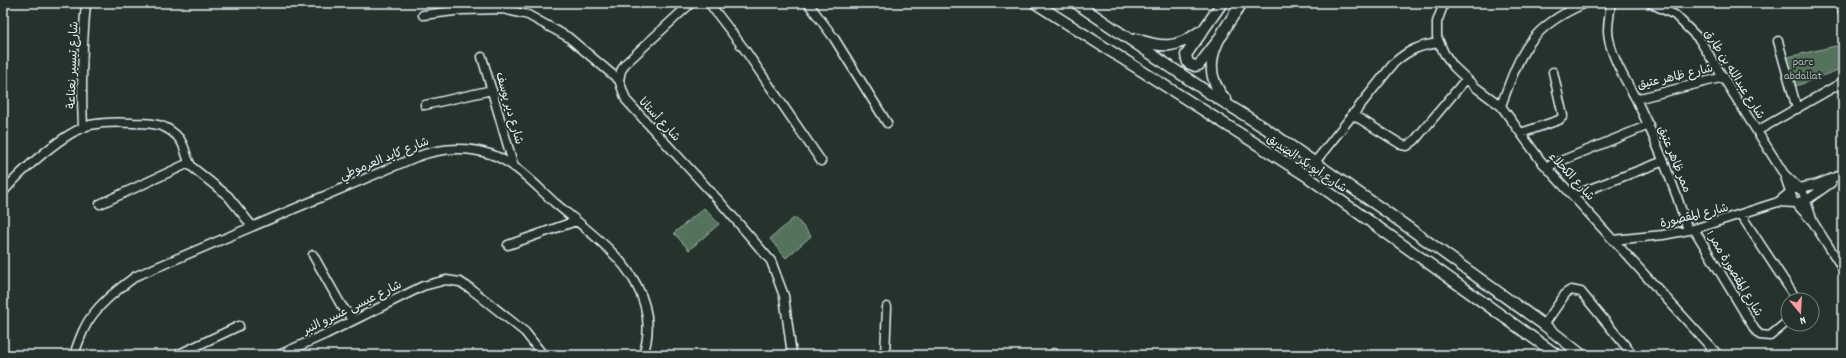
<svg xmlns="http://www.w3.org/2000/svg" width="1846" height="358" viewBox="0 0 1846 358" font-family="Dekko,'Playpen Sans Arabic',sans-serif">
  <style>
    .green { fill: #54725b; stroke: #9eb2aa }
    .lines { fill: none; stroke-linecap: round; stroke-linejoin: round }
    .minor-casing { stroke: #e8f1f8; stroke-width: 11 }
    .major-casing { stroke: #e8f1f8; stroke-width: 13 }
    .minor { stroke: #26332d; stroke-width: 8 }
    .major { stroke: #26332d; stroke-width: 10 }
    .labels { text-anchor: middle; stroke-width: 3.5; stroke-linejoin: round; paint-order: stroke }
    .park-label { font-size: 12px; fill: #adbeb9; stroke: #26332d }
    .street-label { font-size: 12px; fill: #e8f1f8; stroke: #26332d }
  </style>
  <rect width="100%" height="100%" fill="#26332d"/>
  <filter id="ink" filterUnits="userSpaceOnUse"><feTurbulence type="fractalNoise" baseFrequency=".025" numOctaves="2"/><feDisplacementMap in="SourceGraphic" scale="8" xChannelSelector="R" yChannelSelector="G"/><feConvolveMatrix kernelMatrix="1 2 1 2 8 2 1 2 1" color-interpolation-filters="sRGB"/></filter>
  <g filter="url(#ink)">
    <path class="green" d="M 1840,45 L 1843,54 L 1843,68 L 1791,88 L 1784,58 Z
      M 704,208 L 719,224 L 689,250 L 674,233 Z
      M 795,217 L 811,236 L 786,258 L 770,239 Z"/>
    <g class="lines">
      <defs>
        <path id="minor" d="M 709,3 L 745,50 L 821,161
          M 808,3 L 834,38 L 887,123
          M 1444,3 L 1437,22 L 1437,37 L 1444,53 L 1454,67 L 1474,86 L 1501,106 L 1541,161 L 1718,355
          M 1611,3 C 1610,12 1608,22 1608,31 C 1609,54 1625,79 1636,99 L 1724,77
          M 1650,3 L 1675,15 L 1699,39 L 1784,174 L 1803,192 L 1813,222
          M 1840,3 L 1843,13
          M 423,15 L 462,10 L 503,9 L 528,15 L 568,37 L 619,80 L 626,100 L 721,203 L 771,261 L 784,296 L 792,355
          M 1778,41 L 1797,109
          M 482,57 L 514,167
          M 619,80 L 621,71 L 625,64 L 691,3
          M 1636,99 C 1657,142 1674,185 1688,230
          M 425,105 L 492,90
          M 1501,106 C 1521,51 1529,27 1586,3
          M 1352,114 L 1402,145 L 1407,146 L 1415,140 L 1466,79
          M 83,128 C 81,85 82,45 86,3
          M 1757,131 L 1843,82
          M 1521,133 L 1559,120 L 1563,116 L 1553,72
          M 1315,162 L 1394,63 C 1408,50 1421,45 1439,43
          M 1546,167 L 1649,125
          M 1784,174 L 1793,200 L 1813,222 L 1843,269
          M 3,192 C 21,171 64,132 90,125 C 104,122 119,122 133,123 C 146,123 160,123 171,131 C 188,143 183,154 192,167 L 228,196 L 252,226
          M 1574,195 L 1664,161
          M 1778,202 L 1795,203 L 1807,200 L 1831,183
          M 100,204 L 189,163
          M 1741,215 L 1797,300
          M 1694,229 L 1755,330 L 1760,335 L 1770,336 L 1788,321
          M 1613,240 L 1663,235 L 1694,229 L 1778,202 L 1794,189 L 1815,185 L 1843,174
          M 508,245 L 576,221
          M 313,255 L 341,305 L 353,320
          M 1544,325 L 1566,293 L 1571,290 L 1581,292 L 1633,355
          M 1054,353 L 1054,355
          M 74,355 C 77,346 80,337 84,329 C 94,307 117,290 136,276 L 416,157 C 440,148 465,146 490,154 C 515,162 536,186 555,203 C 581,225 621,254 636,284 C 648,306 651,331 643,355
          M 177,355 L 239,326
          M 279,355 L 326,334 L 423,286 L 446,280 L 460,282 L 471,289 L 525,332 L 543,355
          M 885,355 L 887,307"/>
        <path id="major" d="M 1035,3 L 1305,175 L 1557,355
          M 1076,3 L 1209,93 L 1265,128 L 1388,213 L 1544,325 L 1582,355
          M 1222,3 L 1186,55 L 1188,63 L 1195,66 L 1199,65 L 1223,34
          M 1136,39 C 1162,48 1176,49 1199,32
          M 1226,100 C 1195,66 1221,34 1242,3"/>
      </defs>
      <use href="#minor" class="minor-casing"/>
      <use href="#major" class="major-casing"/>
      <use href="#minor" class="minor"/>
      <use href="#major" class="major"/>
    </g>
  </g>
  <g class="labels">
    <g class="park-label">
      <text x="1803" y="65">parc<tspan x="1803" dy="14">abdallat</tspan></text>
    </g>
    <g class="street-label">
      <text transform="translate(72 65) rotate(-88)" y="4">شارع تيسير نعناعة</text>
      <text transform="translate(1735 74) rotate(58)" y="4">شارع عبدالله بن طارق</text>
      <text transform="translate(1675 76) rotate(-13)" y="4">شارع ظاهر عتيق</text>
      <text transform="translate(510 108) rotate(74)" y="4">شارع دير يوسف</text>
      <text transform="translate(660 119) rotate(47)" y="4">شارع أستانا</text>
      <text transform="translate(384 158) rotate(-22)" y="4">شارع كايد العرموطي</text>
      <text transform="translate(1675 159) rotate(68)" y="4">ممر ظاهر عتيق</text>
      <text transform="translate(1307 163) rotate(34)" y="4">شارع أبو بكر الصديق</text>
      <text transform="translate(1572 176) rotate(47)" y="4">شارع الكحلاء</text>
      <text transform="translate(1694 215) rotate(-14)" y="4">شارع المقصورة</text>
      <text transform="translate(1735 273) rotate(59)" y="4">شارع المقصورة ممر 1</text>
      <text transform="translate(352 307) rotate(-26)" y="4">شارع عيسى عسرو النبر</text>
    </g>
  </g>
  <rect width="1846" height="358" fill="none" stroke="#26332d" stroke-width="16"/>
  <rect x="8" y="8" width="1830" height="342" fill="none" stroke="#e8f1f8" stroke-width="1.5" filter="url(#ink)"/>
  <g transform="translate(1800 312) rotate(162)"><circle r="19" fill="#26332d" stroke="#747f7e"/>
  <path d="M0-3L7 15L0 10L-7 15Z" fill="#ff9aa2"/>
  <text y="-6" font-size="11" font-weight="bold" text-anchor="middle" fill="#e8f1f8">N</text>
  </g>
</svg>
